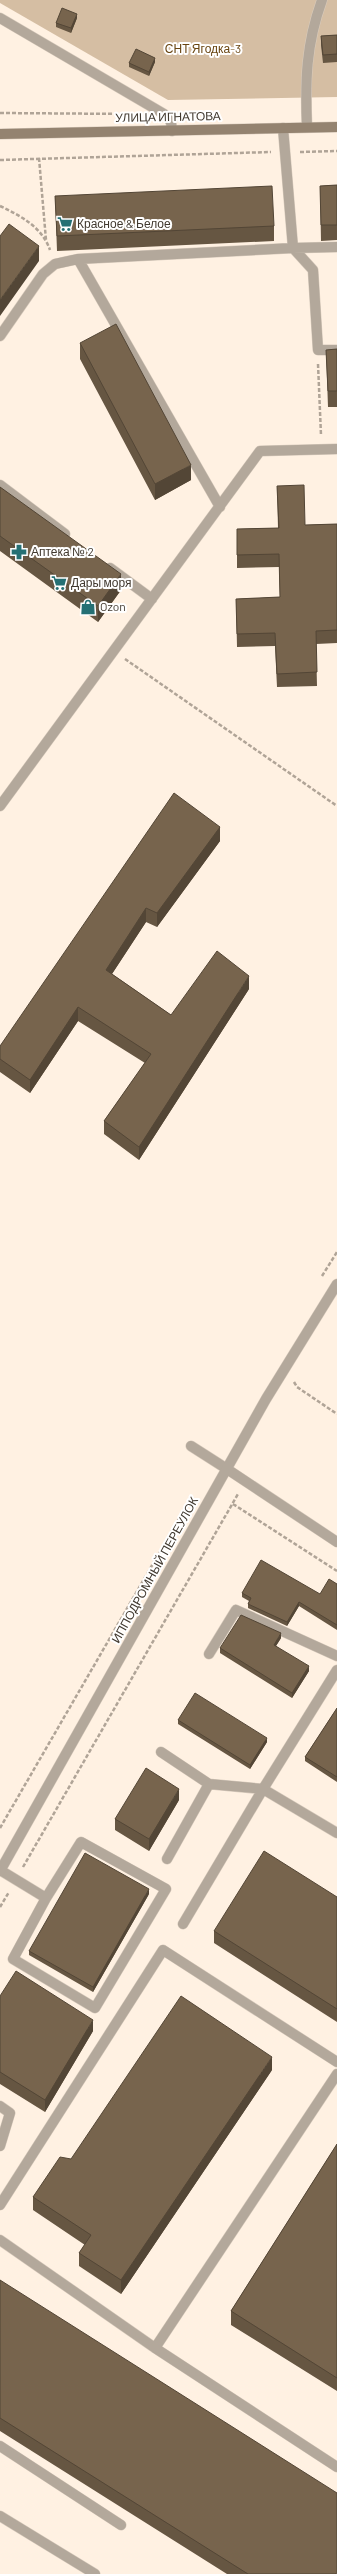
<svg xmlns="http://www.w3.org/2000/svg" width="337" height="2574" viewBox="0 0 337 2574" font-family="Barlow,sans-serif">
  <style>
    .green { fill: #d5bea3 }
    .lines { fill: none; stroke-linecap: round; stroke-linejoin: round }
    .lane-casing { stroke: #d9ccbe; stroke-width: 11 }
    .street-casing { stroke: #d9ccbe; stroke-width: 11 }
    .secondary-casing { stroke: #d9ccbe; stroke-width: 11 }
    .path { stroke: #b0a497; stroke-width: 2.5; stroke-dasharray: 4 2; stroke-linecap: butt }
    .lane { stroke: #b3a89b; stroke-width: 10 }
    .street { stroke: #b3a89b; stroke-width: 10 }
    .secondary { stroke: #948370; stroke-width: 10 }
    .wall { fill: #665642 }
    .shaded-wall { fill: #534636 }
    .building { fill: #77644d; stroke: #534636 }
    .labels { text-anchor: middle; stroke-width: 4; stroke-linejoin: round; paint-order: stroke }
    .park-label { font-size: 12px; fill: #694511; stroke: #fff }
    .street-label { font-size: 12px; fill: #41392f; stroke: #fff }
    .poi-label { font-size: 12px; fill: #41392f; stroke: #fff; text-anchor: start }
  </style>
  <rect width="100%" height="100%" fill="#fff1e2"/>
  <path class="green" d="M 0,0 L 337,0 L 337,97 L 168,100 L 0,3 Z"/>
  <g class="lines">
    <defs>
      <path id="lane" d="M 0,18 L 164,114 L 171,122 L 172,131
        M 307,127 C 305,81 306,44 322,0
        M 293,248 L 313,270 L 318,350 L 337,350
        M 293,248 L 337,247
        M 78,259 L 220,507
        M 0,336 L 43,274 L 55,264 L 78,259 L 293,248 L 283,128
        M 0,485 L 65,534
        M 110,568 L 152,599
        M 0,806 L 260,451 L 337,449
        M 191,1446 L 227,1469
        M 209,1654 L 236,1610 L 337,1656
        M 337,1670 L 263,1789 L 337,1833
        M 161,1752 L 209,1784 L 263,1789 L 183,1924
        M 167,1859 L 209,1784
        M 0,1870 L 46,1898 L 13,1959 L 95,2008 L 166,1889 L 81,1842 L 46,1898
        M 337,2074 L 155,2348 L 337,2467
        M 0,2106 L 10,2113 L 0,2146
        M 0,2205 L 163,1950 L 337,2062
        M 0,2240 L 155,2348
        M 0,2446 L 121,2525
        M 0,2516 L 95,2574"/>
      <path id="street" d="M 227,1469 L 337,1542
        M 0,1871 L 266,1399 L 337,1284"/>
      <path id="secondary" d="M 0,134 L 337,127"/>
    </defs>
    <use href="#lane" class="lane-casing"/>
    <use href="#street" class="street-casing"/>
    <use href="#secondary" class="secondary-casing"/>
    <path class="path" d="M 0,113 L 133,114
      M 300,152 L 337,151
      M 39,158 L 46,240
      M 0,160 L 271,152
      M 0,206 C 21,216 42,227 50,250
      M 318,364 L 321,435
      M 125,659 L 337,806
      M 322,1276 L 337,1252
      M 294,1382 L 297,1387 L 337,1414
      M 233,1504 L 337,1571
      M 0,1828 L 184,1510
      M 23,1867 L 238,1494
      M 0,1907 L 9,1892"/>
    <use href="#lane" class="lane"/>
    <use href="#street" class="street"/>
    <use href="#secondary" class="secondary"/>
  </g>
  <path class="wall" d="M 77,18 L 71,33 L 56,27 L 56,23 Z
    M 337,35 L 337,62 L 323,63 L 321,45 L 321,36 Z
    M 155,62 L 149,76 L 129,67 L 129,63 Z
    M 337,185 L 337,240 L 321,241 L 320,186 Z
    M 55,196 L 274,226 L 274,241 L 57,251 Z
    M 80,343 L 191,480 L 155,500 L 80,359 Z
    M 337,349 L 337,407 L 328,407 L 326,350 Z
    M 277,486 L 305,525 L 337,524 L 337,643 L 316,644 L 317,686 L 277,687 L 275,646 L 237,647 L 236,599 L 280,597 L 279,567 L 237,568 L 237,529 L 278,528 Z
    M 0,487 L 121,590 L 98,622 L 0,551 Z
    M 220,827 L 220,841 L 157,927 L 146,922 L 112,974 L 171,1015 L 249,989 L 139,1160 L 104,1134 L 104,1121 L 145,1063 L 78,1021 L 30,1093 L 0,1072 L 0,1046 Z
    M 337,1584 L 337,1630 L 299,1606 L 287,1626 L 248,1608 L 248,1604 L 249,1601 L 242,1597 L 242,1593 L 320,1594 Z
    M 281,1638 L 276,1646 L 309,1671 L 292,1698 L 220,1653 L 220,1648 Z
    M 337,1708 L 337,1782 L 305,1761 L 305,1757 Z
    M 178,1720 L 267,1742 L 250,1769 L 178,1724 Z
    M 179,1800 L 149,1851 L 115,1830 L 115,1819 Z
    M 149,1894 L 93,1992 L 29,1955 L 29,1951 Z
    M 337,1897 L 337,2022 L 214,1943 L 214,1931 Z
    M 0,1996 L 93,2031 L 45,2112 L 0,2084 Z
    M 272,2070 L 121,2294 L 79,2266 L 79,2253 L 85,2245 L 33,2210 L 33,2197 L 71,2159 Z
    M 337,2144 L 337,2391 L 231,2325 L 231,2311 Z
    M 0,2280 L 337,2574 L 227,2574 L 0,2431 Z"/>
  <path class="shaded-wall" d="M 77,14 L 77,18 L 71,33 L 71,28 Z
    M 155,58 L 155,62 L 149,76 L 149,72 Z
    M 39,246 L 39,261 L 0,316 L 0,300 Z
    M 191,465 L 191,480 L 155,500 L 155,484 Z
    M 121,574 L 121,590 L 98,622 L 98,606 Z
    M 220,827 L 220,841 L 157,927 L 157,913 Z
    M 146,908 L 146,922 L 106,983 L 106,970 Z
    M 249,976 L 249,989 L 139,1160 L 139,1147 Z
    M 78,1007 L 78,1021 L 30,1093 L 30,1080 Z
    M 299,1602 L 299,1606 L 287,1626 L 287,1622 Z
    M 281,1633 L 281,1638 L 274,1649 L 274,1645 Z
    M 309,1666 L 309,1671 L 292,1698 L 292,1693 Z
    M 267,1738 L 267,1742 L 250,1769 L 250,1765 Z
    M 179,1789 L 179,1800 L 149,1851 L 149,1839 Z
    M 149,1889 L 149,1894 L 93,1992 L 93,1987 Z
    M 93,2020 L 93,2031 L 45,2112 L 45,2100 Z
    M 272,2057 L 272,2070 L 121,2294 L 121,2280 Z"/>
  <path class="building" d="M 62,8 L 77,14 L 71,28 L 56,23 Z
    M 337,35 L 337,54 L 323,55 L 321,36 Z
    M 136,49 L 155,58 L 149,72 L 129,63 Z
    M 337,185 L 337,225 L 321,225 L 320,186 Z
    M 272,186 L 274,226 L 57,236 L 55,196 Z
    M 9,224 L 39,246 L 0,300 L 0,236 Z
    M 116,324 L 191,465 L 155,484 L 80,343 Z
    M 337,349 L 337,391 L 328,391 L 326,350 Z
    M 304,485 L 305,525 L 337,524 L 337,630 L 316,631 L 317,672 L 277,674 L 275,633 L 237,634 L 236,599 L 280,597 L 279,554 L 237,555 L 237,529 L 279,528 L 277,486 Z
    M 0,487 L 121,574 L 98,606 L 0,536 Z
    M 174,793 L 220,827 L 157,913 L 146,908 L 106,970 L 171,1015 L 217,951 L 249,976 L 139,1147 L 104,1121 L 151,1054 L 78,1007 L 30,1080 L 0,1059 L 0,1046 Z
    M 261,1560 L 320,1594 L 329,1579 L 337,1584 L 337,1625 L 299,1602 L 287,1622 L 248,1604 L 251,1598 L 242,1593 Z
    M 241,1615 L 281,1633 L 274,1645 L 309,1666 L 292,1693 L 220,1648 Z
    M 195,1693 L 267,1738 L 250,1765 L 178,1720 Z
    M 337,1708 L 337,1777 L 305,1757 Z
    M 146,1768 L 179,1789 L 149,1839 L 115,1819 Z
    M 264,1851 L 337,1897 L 337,2009 L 214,1931 Z
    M 85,1853 L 149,1889 L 93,1987 L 29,1951 Z
    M 16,1971 L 93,2020 L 45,2100 L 0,2072 L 0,1996 Z
    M 181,1996 L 272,2057 L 121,2280 L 79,2253 L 91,2235 L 33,2197 L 60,2157 L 71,2159 Z
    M 337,2144 L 337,2378 L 231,2311 Z
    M 0,2280 L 337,2493 L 337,2572 L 336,2574 L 248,2574 L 0,2418 Z"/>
  <defs>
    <symbol id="supermarket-bare" viewBox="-9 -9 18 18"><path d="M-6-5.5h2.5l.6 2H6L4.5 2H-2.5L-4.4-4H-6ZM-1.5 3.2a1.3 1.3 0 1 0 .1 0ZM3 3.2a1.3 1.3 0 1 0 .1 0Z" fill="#257074" stroke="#fff" stroke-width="2.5" paint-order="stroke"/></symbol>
    <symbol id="pharmacy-bare" viewBox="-9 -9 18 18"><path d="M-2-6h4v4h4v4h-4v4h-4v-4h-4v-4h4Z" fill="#257074" stroke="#fff" stroke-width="2.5" paint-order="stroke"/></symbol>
    <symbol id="shop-bare" viewBox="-9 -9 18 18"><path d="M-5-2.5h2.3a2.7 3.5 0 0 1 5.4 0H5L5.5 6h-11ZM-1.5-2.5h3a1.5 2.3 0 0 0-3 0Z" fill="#257074" stroke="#fff" stroke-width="2.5" paint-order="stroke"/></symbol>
  </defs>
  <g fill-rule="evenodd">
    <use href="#supermarket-bare" x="54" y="213" width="22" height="22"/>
    <use href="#pharmacy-bare" x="8" y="541" width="22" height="22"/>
    <use href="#supermarket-bare" x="48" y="572" width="22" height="22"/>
    <use href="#shop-bare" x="77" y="596" width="22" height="22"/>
  </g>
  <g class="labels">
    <g class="park-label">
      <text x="203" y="53">СНТ Ягодка-3</text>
    </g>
    <g class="street-label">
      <text transform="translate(168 117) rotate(-1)" y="4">УЛИЦА ИГНАТОВА</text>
      <text transform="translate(155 1570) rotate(-61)" y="4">ИППОДРОМНЫЙ ПЕРЕУЛОК</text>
    </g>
    <g class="poi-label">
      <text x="77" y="228">Красное &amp; Белое</text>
      <text x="31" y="556">Аптека № 2</text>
      <text x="71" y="587">Дары моря</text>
      <text x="100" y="611">Ozon</text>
    </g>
  </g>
</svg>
